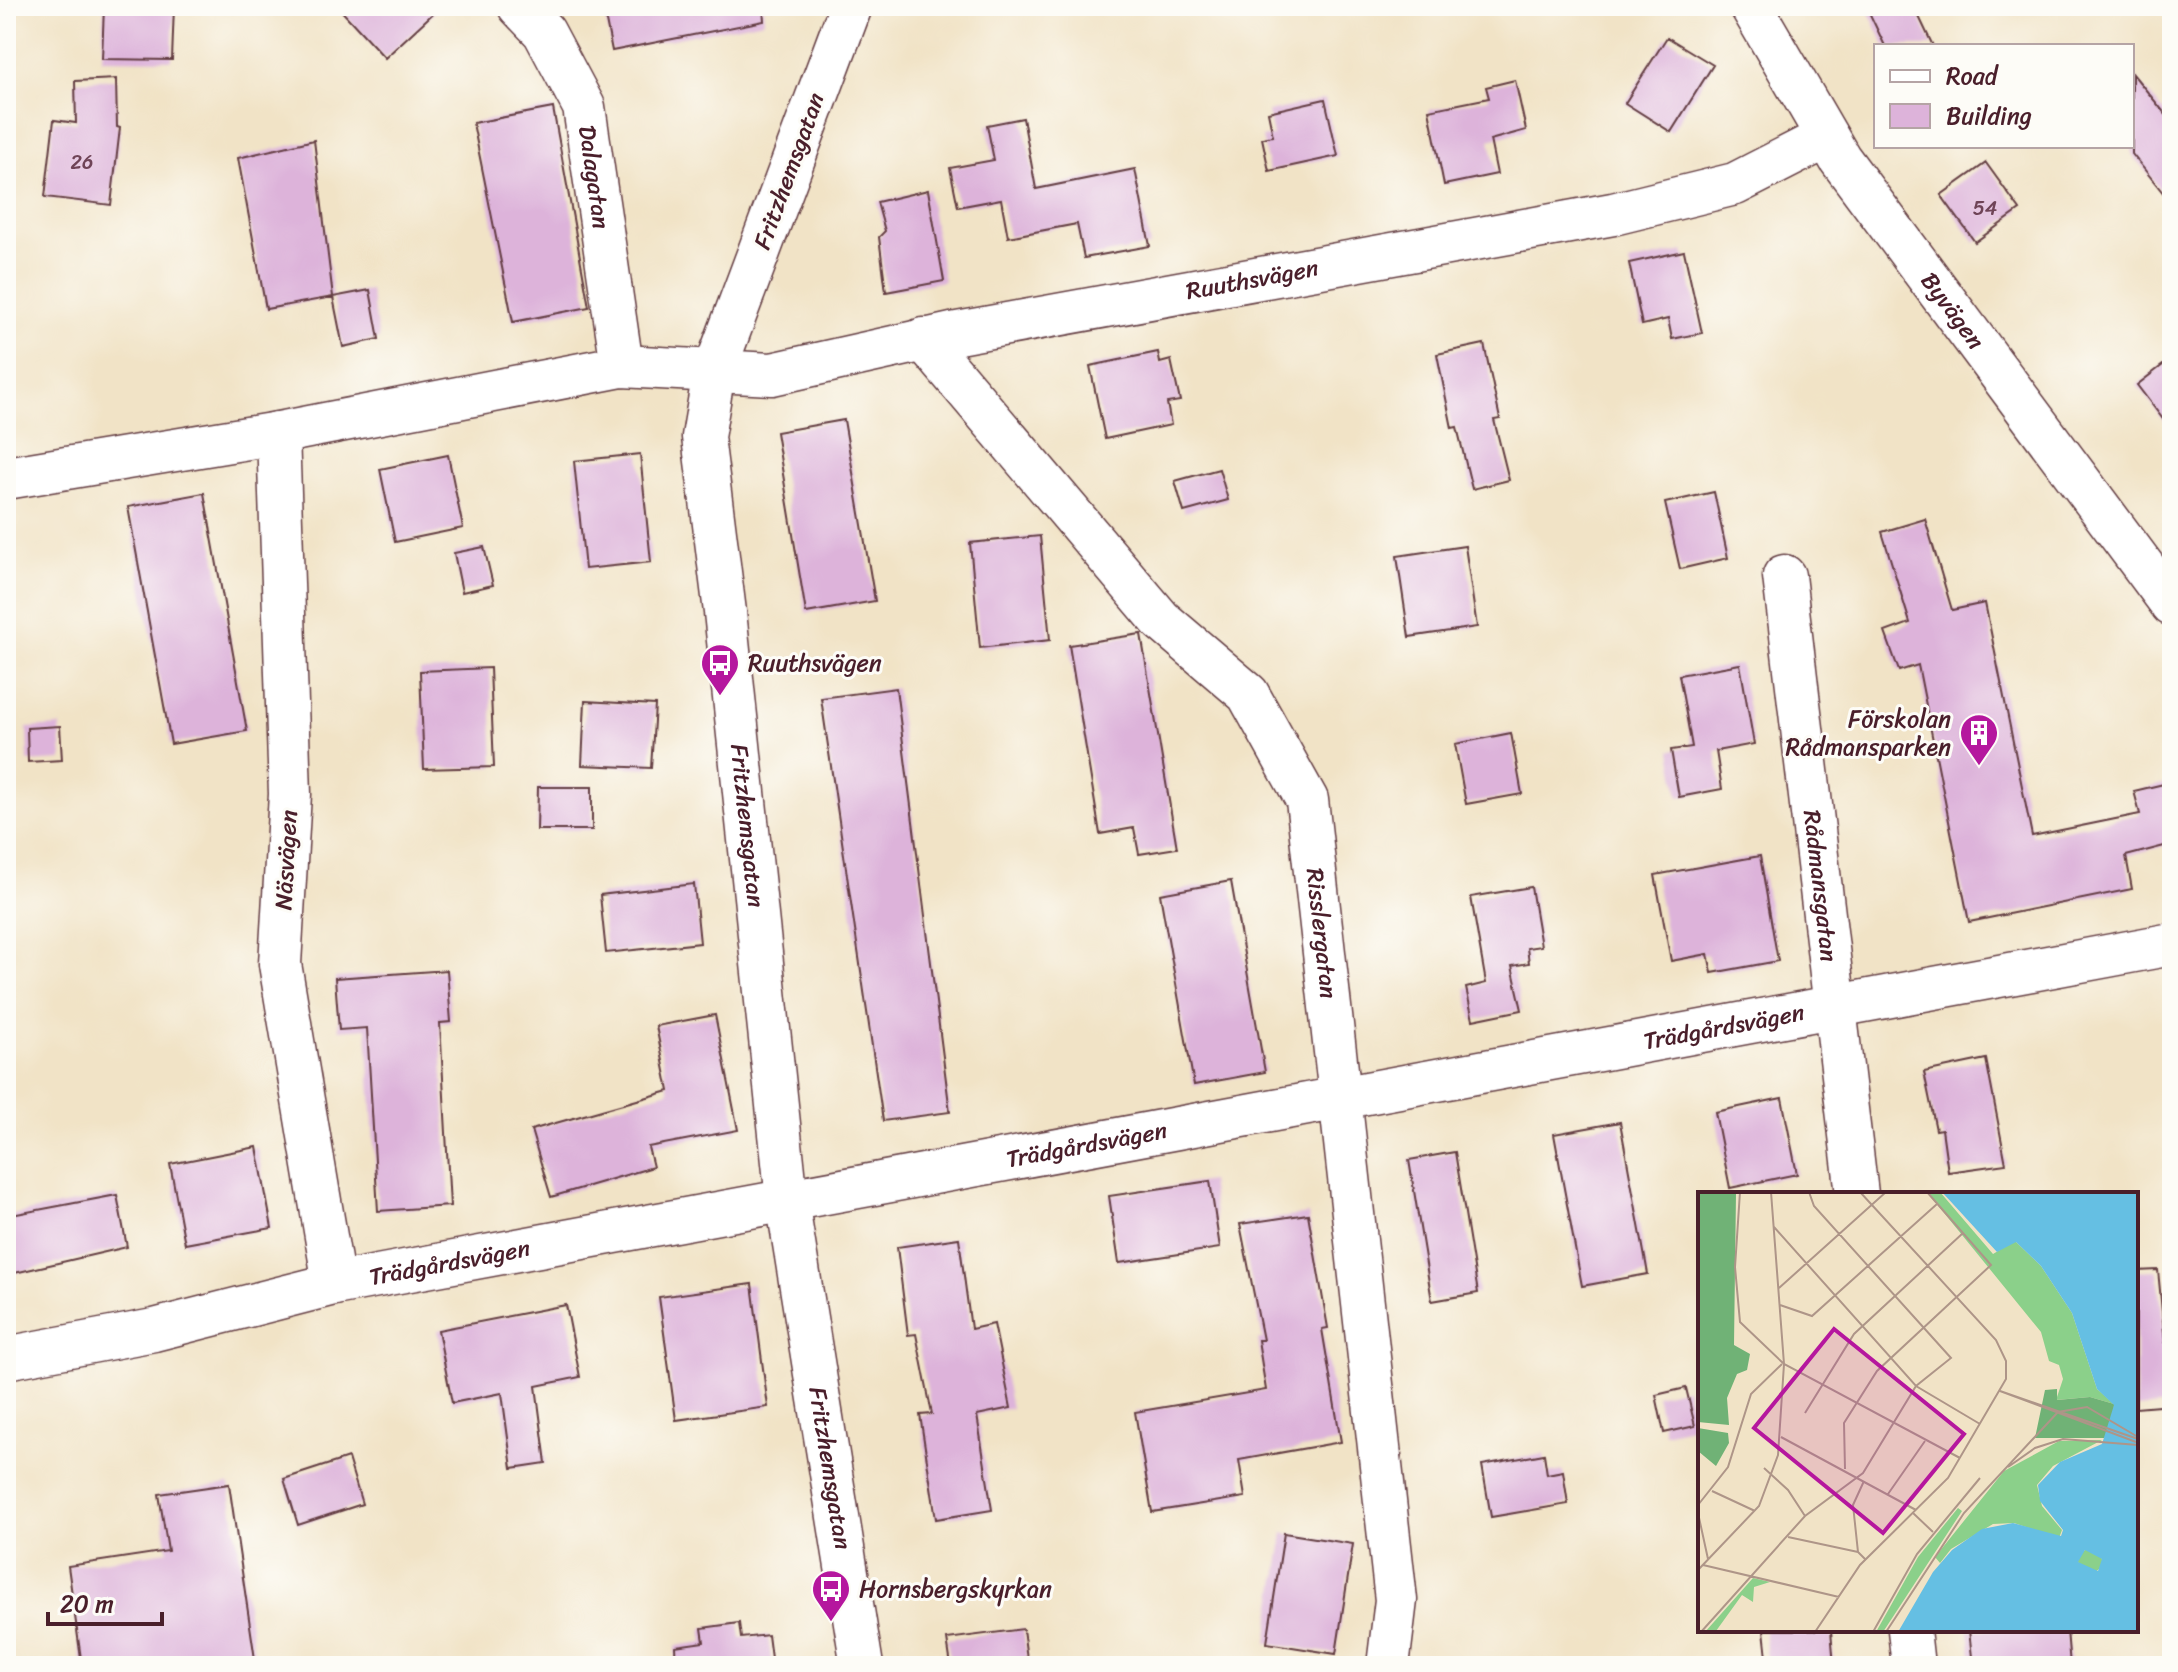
<svg xmlns="http://www.w3.org/2000/svg" width="2178" height="1672" viewBox="0 0 2178 1672" font-family="Sriracha,sans-serif">
  <style>
    .building { fill: #ddb3da }
    .lines { fill: none; stroke-linecap: round; stroke-linejoin: round }
    .minor-casing { stroke: #633c42; stroke-width: 45 }
    .minor { stroke: #fff; stroke-width: 42 }
    .labels { text-anchor: middle; stroke-width: 6; stroke-linejoin: round; paint-order: stroke }
    .number-label { font-size: 20px; fill: #6f4457 }
    .street-label { font-size: 24px; fill: #4a1f2b; stroke: #fdfcf7 }
    .poi-label { font-size: 24px; fill: #4a1f2b; stroke: #fdfcf7; text-anchor: start }
    .inset-road { fill: none; stroke: #ae9588; stroke-width: 2 }
    .view { fill: #b5179e; fill-opacity: 0.15; stroke: #b5179e; stroke-width: 4 }
    .inset-edge { fill: none; stroke: #4a1f2b; stroke-width: 4 }
  </style>
  <rect width="100%" height="100%" fill="#fdfcf7"/>
  <filter id="ink" filterUnits="userSpaceOnUse"><feTurbulence type="fractalNoise" baseFrequency=".0125" numOctaves="2"/><feDisplacementMap in="SourceGraphic" scale="16" xChannelSelector="R" yChannelSelector="G"/><feConvolveMatrix kernelMatrix="1 2 1 2 8 2 1 2 1" color-interpolation-filters="sRGB"/></filter>
  <filter id="wash" filterUnits="userSpaceOnUse"><feTurbulence type="fractalNoise" baseFrequency=".006" numOctaves="4" result="noise"/><feDisplacementMap in="SourceGraphic" scale="32" xChannelSelector="R" yChannelSelector="G"/><feGaussianBlur stdDeviation="1.8" result="paint"/><feColorMatrix in="noise" values="0 0 0 0 0 0 0 0 0 0 0 0 0 0 0 0 0 1.4 0 .05"/><feComposite in="paint" operator="in"/></filter>
  <g filter="url(#wash)">
    <rect width="100%" height="100%" fill="#f1e3c6"/>
    <g id="blocks">
      <path class="building" d="M 104,6 L 174,6 L 172,60 L 102,59 Z
        M 337,6 L 441,6 L 385,58 Z
        M 603,6 L 763,6 L 764,21 L 612,51 Z
        M 1866,6 L 1914,6 L 1933,46 L 1885,46 Z
        M 1667,37 L 1713,65 L 1671,132 L 1625,103 Z
        M 2132,73 L 2172,122 L 2172,204 L 2132,154 Z
        M 116,79 L 117,127 L 120,128 L 111,205 L 45,197 L 54,120 L 76,123 L 75,81 Z
        M 1515,80 L 1526,130 L 1490,140 L 1497,174 L 1444,185 L 1429,110 L 1489,98 L 1486,87 Z
        M 1325,99 L 1338,156 L 1269,171 L 1262,138 L 1273,136 L 1268,112 Z
        M 553,108 L 589,307 L 513,322 L 473,123 Z
        M 1023,118 L 1036,189 L 1135,169 L 1150,246 L 1084,258 L 1077,224 L 1008,237 L 1001,199 L 958,207 L 950,168 L 994,160 L 987,125 Z
        M 314,140 L 333,297 L 266,309 L 238,158 Z
        M 1986,163 L 2020,210 L 1975,242 L 1941,195 Z
        M 928,190 L 944,281 L 886,292 L 879,237 L 885,231 L 877,202 Z
        M 1684,251 L 1702,333 L 1672,339 L 1668,319 L 1642,325 L 1629,263 Z
        M 370,290 L 379,339 L 343,347 L 333,297 Z
        M 1484,344 L 1500,419 L 1494,420 L 1509,480 L 1472,489 L 1457,427 L 1452,428 L 1437,354 Z
        M 1158,352 L 1160,363 L 1171,360 L 1180,401 L 1167,403 L 1171,425 L 1105,439 L 1090,366 Z
        M 2172,358 L 2172,431 L 2137,385 Z
        M 844,420 L 875,601 L 806,613 L 776,432 Z
        M 640,454 L 651,562 L 585,569 L 574,461 Z
        M 448,455 L 463,528 L 395,542 L 380,469 Z
        M 1219,469 L 1228,500 L 1184,512 L 1175,481 Z
        M 1714,492 L 1728,558 L 1680,569 L 1665,503 Z
        M 204,493 L 247,731 L 171,744 L 128,507 Z
        M 1925,519 L 1952,610 L 1985,603 L 2032,836 L 2140,814 L 2134,791 L 2172,782 L 2172,844 L 2126,856 L 2132,889 L 1969,922 L 1918,665 L 1899,671 L 1885,632 L 1910,623 L 1882,532 Z
        M 1040,536 L 1050,640 L 980,648 L 970,543 Z
        M 1465,546 L 1477,627 L 1409,637 L 1397,556 Z
        M 484,547 L 493,585 L 462,592 L 454,553 Z
        M 1141,634 L 1177,848 L 1139,854 L 1134,828 L 1100,834 L 1069,645 Z
        M 1740,664 L 1754,744 L 1716,751 L 1722,789 L 1679,797 L 1671,750 L 1692,747 L 1679,675 Z
        M 490,668 L 494,767 L 424,769 L 420,671 Z
        M 896,688 L 950,1112 L 883,1121 L 821,698 Z
        M 585,701 L 655,705 L 651,768 L 582,765 Z
        M 60,726 L 62,760 L 28,762 L 27,728 Z
        M 1511,733 L 1522,794 L 1466,804 L 1455,744 Z
        M 538,787 L 592,787 L 592,830 L 537,830 Z
        M 1760,856 L 1778,961 L 1712,973 L 1708,954 L 1671,961 L 1655,875 Z
        M 1231,881 L 1265,1072 L 1194,1085 L 1160,894 Z
        M 694,884 L 700,943 L 606,953 L 600,895 Z
        M 1531,887 L 1541,946 L 1527,948 L 1529,963 L 1512,966 L 1522,1010 L 1473,1020 L 1466,988 L 1486,983 L 1471,897 Z
        M 447,970 L 451,1022 L 440,1023 L 450,1206 L 378,1211 L 367,1028 L 339,1030 L 335,978 Z
        M 715,1015 L 738,1130 L 648,1147 L 653,1167 L 551,1197 L 531,1130 L 669,1091 L 656,1026 Z
        M 1986,1059 L 2006,1164 L 1948,1172 L 1942,1129 L 1936,1130 L 1924,1072 Z
        M 1782,1098 L 1797,1174 L 1730,1188 L 1715,1112 Z
        M 1620,1122 L 1648,1274 L 1582,1286 L 1554,1134 Z
        M 257,1147 L 272,1228 L 185,1244 L 170,1164 Z
        M 1455,1152 L 1478,1293 L 1432,1301 L 1409,1160 Z
        M 1210,1181 L 1220,1248 L 1119,1263 L 1109,1196 Z
        M 117,1195 L 127,1247 L 6,1275 L 6,1216 Z
        M 1308,1214 L 1328,1328 L 1322,1329 L 1341,1442 L 1239,1460 L 1245,1497 L 1152,1512 L 1135,1412 L 1266,1390 L 1258,1340 L 1263,1340 L 1240,1224 Z
        M 959,1238 L 971,1329 L 994,1324 L 1011,1408 L 977,1415 L 992,1510 L 936,1519 L 920,1415 L 932,1414 L 916,1334 L 908,1335 L 897,1247 Z
        M 2158,1270 L 2171,1405 L 2136,1408 L 2136,1271 Z
        M 752,1284 L 768,1407 L 676,1420 L 659,1297 Z
        M 566,1305 L 580,1377 L 536,1386 L 546,1463 L 512,1468 L 502,1393 L 452,1403 L 438,1330 Z
        M 1686,1388 L 1695,1426 L 1664,1433 L 1656,1395 Z
        M 1544,1454 L 1547,1474 L 1563,1471 L 1568,1504 L 1491,1517 L 1482,1465 Z
        M 348,1458 L 362,1504 L 298,1525 L 284,1479 Z
        M 229,1484 L 256,1666 L 82,1666 L 68,1566 L 168,1551 L 159,1494 Z
        M 1284,1533 L 1353,1544 L 1336,1654 L 1267,1643 Z
        M 739,1623 L 741,1638 L 768,1635 L 772,1666 L 676,1666 L 675,1646 L 704,1642 L 702,1628 Z
        M 1023,1629 L 1028,1666 L 951,1666 L 947,1639 Z
        M 1764,1630 L 1831,1630 L 1834,1666 L 1768,1666 Z
        M 1969,1630 L 2067,1630 L 2070,1666 L 1973,1666 Z"/>
    </g>
  </g>
  <g filter="url(#ink)">
    <use href="#blocks" fill-opacity="0" stroke="#633c42" stroke-width="2"/>
    <g class="lines">
      <defs>
        <g id="minor">
          <path id="s1" d="M 519,6 L 544,32 L 584,107 L 622,366"/>
          <path id="s2" d="M 851,6 L 714,372 L 703,437 L 725,612 L 787,1200 L 862,1666"/>
          <path id="s3" d="M 1751,6 L 1840,159 L 2172,605"/>
          <path id="s4" d="M 923,339 L 1161,620 L 1248,694 L 1307,800 L 1396,1600 L 1388,1666"/>
          <path d="M 278,433 L 290,794 L 280,964 L 334,1284"/>
          <path id="s5" d="M 6,478 L 278,433 L 622,366 L 772,374 L 952,334 L 1613,214 L 1735,184 L 1825,138"/>
          <path id="s6" d="M 1784,576 L 1857,1194"/>
          <path id="s7" d="M 6,1358 L 154,1330 L 334,1284 L 2172,944"/>
          <path d="M 1909,1630 L 1913,1666"/>
        </g>
      </defs>
      <use href="#minor" class="minor-casing"/>
      <use href="#minor" class="minor"/>
    </g>
  </g>
  <defs>
    <symbol id="bus-pin" viewBox="-11 -11 22 30"><path d="M0 17L-7.5 6A9.5 9.5 0 1 1 7.5 6Z" fill="#b5179e" stroke="#fdfcf7"/><path d="M-5-6H5V4H4V6H2V4H-2V6H-4V4H-5ZM-3.5-4V0h7V-4ZM-3.5 1.2v1.5H-2V1.2ZM2 1.2v1.5H3.5V1.2Z" fill="#fff"/></symbol>
    <symbol id="building-pin" viewBox="-11 -11 22 30"><path d="M0 17L-7.5 6A9.5 9.5 0 1 1 7.5 6Z" fill="#b5179e" stroke="#fdfcf7"/><path d="M-4-6H4V6H1V3H-1V6H-4ZM-2.5-4.3h1.7v1.8h-1.7ZM.8-4.3h1.7v1.8H.8ZM-2.5-1h1.7V.8h-1.7ZM.8-1h1.7V.8H.8Z" fill="#fff"/></symbol>
  </defs>
  <g fill-rule="evenodd">
    <use href="#bus-pin" x="698" y="641" width="44" height="60"/>
    <use href="#building-pin" x="1957" y="711" width="44" height="60"/>
    <use href="#bus-pin" x="809" y="1567" width="44" height="60"/>
  </g>
  <g class="labels">
    <g class="number-label">
      <text x="82" y="169">26</text>
      <text x="1985" y="215">54</text>
    </g>
    <g class="street-label">
      <text transform="translate(789 171) rotate(-70)" y="8">Fritzhemsgatan</text>
      <text dy="8" stroke="none"><textPath href="#s1" startOffset="192">Dalagatan</textPath></text>
      <text dy="8" stroke="none"><textPath href="#s5" startOffset="1266">Ruuthsvägen</textPath></text>
      <text dy="8" stroke="none"><textPath href="#s3" startOffset="366">Byvägen</textPath></text>
      <text dy="8" stroke="none"><textPath href="#s2" startOffset="848">Fritzhemsgatan</textPath></text>
      <text transform="translate(286 860) rotate(-87)" y="8">Näsvägen</text>
      <text dy="8" stroke="none"><textPath href="#s6" startOffset="312">Rådmansgatan</textPath></text>
      <text dy="8" stroke="none"><textPath href="#s4" startOffset="738">Risslergatan</textPath></text>
      <text dy="8" stroke="none"><textPath href="#s7" startOffset="1750">Trädgårdsvägen</textPath></text>
      <text dy="8" stroke="none"><textPath href="#s7" startOffset="1102">Trädgårdsvägen</textPath></text>
      <text dy="8" stroke="none"><textPath href="#s7" startOffset="454">Trädgårdsvägen</textPath></text>
      <text dy="8" stroke="none"><textPath href="#s2" startOffset="1496">Fritzhemsgatan</textPath></text>
    </g>
    <g class="poi-label">
      <text x="748" y="671">Ruuthsvägen</text>
      <text x="1951" y="727" text-anchor="end">Förskolan<tspan x="1951" dy="28">Rådmansparken</tspan></text>
      <text x="859" y="1597">Hornsbergskyrkan</text>
    </g>
  </g>
  <g transform="translate(1698 1192)">
    <rect width="440" height="440" fill="#f1e3c6"/>
    <path d="M 229,0 L 242,0 L 295,62 L 317,49 L 343,74 L 374,121 L 399,197 L 416,212 L 392,205 L 358,208 L 365,187 L 361,173 L 351,169 L 343,140 ZM 404,248 L 355,274 L 339,293 L 344,314 L 364,338 L 361,346 L 316,331 L 295,332 L 253,357 L 242,371 L 237,365 L 306,279 L 361,249 ZM 260,316 L 264,319 L 185,440 L 178,440 L 220,365 ZM380 369a12 12 0 1 1 24 0a12 12 0 1 1-24 0ZM 55,386 L 72,390 L 56,395 L 55,410 L 44,403 L 18,439 L 7,440 Z" fill="#8bd08a"/>
    <path d="M 0,0 L 38,0 L 36,153 L 52,162 L 49,178 L 39,182 L 29,206 L 31,233 L 0,230 ZM 359,197 L 359,208 L 392,205 L 416,212 L 415,246 L 337,246 L 347,198 ZM 0,236 L 30,241 L 31,251 L 18,274 L 0,259 Z" fill="#70b276"/>
    <path d="M 244,0 L 440,0 L 440,440 L 200,440 L 235,380 L 254,358 L 284,337 L 315,331 L 363,344 L 365,338 L 342,309 L 340,293 L 362,270 L 404,252 L 416,213 L 399,197 L 374,121 L 343,74 L 318,50 L 299,60 ZM 387,358 L 404,367 L 400,379 L 380,370 Z" fill="#65bfe3" fill-rule="evenodd"/>
    <path class="inset-road" d="M 42,0 L 37,75 L 42,130 L 86,172 L 262,266M 76,35 L 218,194 L 282,232M 81,96 L 188,0M 82,113 L 114,124 L 239,12M 302,199 L 438,250M 302,199 L 440,247M 107,221 L 156,142 L 265,41M 83,245 L 218,318M 310,275 L 337,256 L 365,247 L 440,253M 66,276 L 90,298 L 107,324M 147,277 L 146,231 L 179,179 L 293,73 L 229,0M 166,289 L 155,313 L 160,360 L 167,367M 14,299 L 57,319M 190,302 L 227,249M 0,313 L 30,275 L 53,202 L 84,172M 0,321 L 10,367M 215,321 L 235,340M 90,345 L 160,360M 5,373 L 141,405M 0,378 L 61,314 L 80,263 L 86,172 L 73,0M 3,440 L 107,324 L 165,281 L 218,194 L 253,166 L 116,14 L 111,0M 117,440 L 162,373 L 250,286 L 308,187 L 308,169 L 298,148 L 162,0M 175,440 L 219,362 L 282,286M 188,440 L 266,321 L 360,220 L 389,215 L 440,245"/>
    <path class="view" d="M 136,137 L 266,242 L 185,341 L 56,236 Z"/>
    <rect width="440" height="440" class="inset-edge"/>
  </g>
  <rect width="2178" height="1672" fill="none" stroke="#fdfcf7" stroke-width="32"/>
  <rect x="1874" y="44" width="260" height="104" fill="#fdfcf7" stroke="#b5a4a5" stroke-width="2"/>
  <rect x="1890" y="70" width="40" height="12" fill="#ffffff" stroke="#b5a4a5" stroke-width="2"/>
  <text x="1946" y="84" font-size="24" fill="#4a1f2b">Road</text>
  <rect x="1890" y="104" width="40" height="24" fill="#ddb3da" stroke="#b5a4a5" stroke-width="2"/>
  <text x="1946" y="124" font-size="24" fill="#4a1f2b">Building</text>
  <path d="M48 1612v12h114v-12" fill="none" stroke="#4a1f2b" stroke-width="4"/>
  <text x="60" y="1612" font-size="24" fill="#4a1f2b" stroke="#fdfcf7" stroke-width="6" paint-order="stroke">20 m</text>
</svg>
